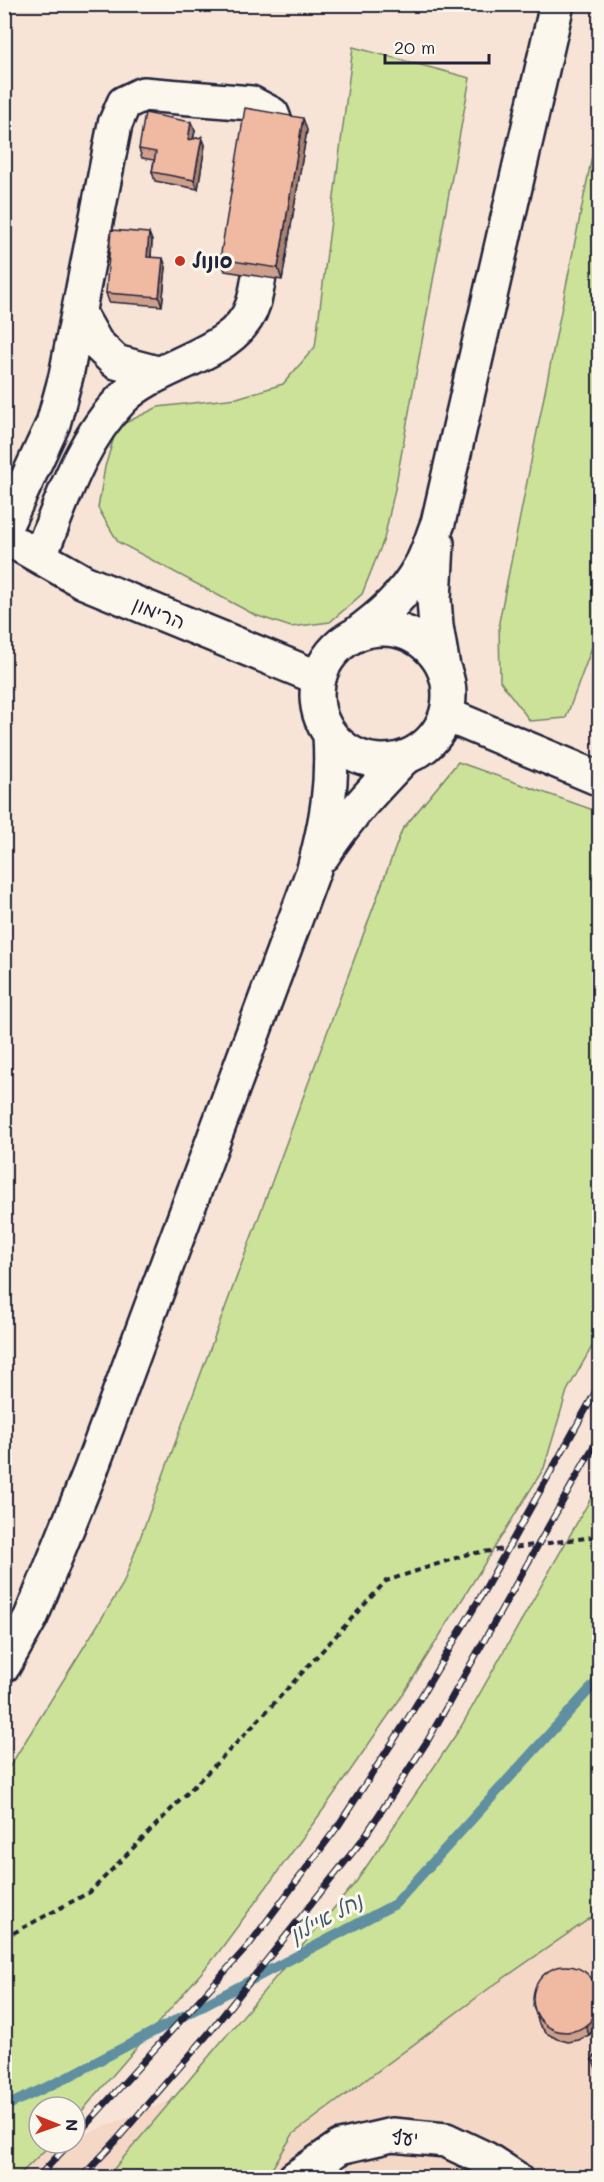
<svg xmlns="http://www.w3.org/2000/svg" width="604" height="2182" viewBox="0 0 604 2182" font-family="Mali,'Playpen Sans Hebrew',sans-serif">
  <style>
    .built { fill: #f5d7c6 }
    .grass { fill: #cce298; stroke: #77826a; stroke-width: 1.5 }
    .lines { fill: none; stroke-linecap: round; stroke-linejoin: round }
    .stream { stroke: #5f8fa0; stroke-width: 10 }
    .minor-casing { stroke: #22223b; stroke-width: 38 }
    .major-casing { stroke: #22223b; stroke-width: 38 }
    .path { stroke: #22223b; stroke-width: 4; stroke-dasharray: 6 4.5; stroke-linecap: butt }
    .minor { stroke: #fbf7ec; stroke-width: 33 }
    .major { stroke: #fbf7ec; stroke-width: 33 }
    .rail-casing { stroke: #22223b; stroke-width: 7 }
    .rail { stroke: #fbf7ec; stroke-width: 4.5; stroke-dasharray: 14; stroke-linecap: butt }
    .wall { fill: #ce9f8b; stroke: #22223b; stroke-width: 1.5 }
    .shaded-wall { fill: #a78271; stroke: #22223b; stroke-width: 1.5 }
    .building { fill: #efb9a2; stroke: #22223b; stroke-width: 1.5 }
    .poi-dot { fill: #c8321e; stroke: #fbf7ec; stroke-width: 2 }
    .labels { text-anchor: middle; stroke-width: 6; stroke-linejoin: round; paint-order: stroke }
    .poi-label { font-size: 20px; font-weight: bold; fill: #22223b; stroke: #fbf7ec; text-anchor: start }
    .street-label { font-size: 20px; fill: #22223b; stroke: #fbf7ec }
    .water-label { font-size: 21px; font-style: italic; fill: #41586e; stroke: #fbf7ec }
  </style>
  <rect width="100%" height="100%" fill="#f7e4d6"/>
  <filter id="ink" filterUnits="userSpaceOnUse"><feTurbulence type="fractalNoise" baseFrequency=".0167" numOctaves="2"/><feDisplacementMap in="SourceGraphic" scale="12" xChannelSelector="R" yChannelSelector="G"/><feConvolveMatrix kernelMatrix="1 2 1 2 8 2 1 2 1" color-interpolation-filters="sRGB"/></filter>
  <g filter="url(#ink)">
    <path class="built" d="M 599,1842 L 599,2177 L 5,2178 L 5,2166 L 63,2143 L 75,2143 L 75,2138 L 350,2030 Z"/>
    <path class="grass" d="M 353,47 L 470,78 L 395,489 L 384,539 L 362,594 L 330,622 L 291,627 L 255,615 L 118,542 L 98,508 L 105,467 L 117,427 L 158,407 L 237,398 L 283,384 L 315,347 Z
      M 599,121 L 599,631 L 598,631 L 566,718 L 530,721 L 500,681 L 499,622 Z
      M 458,762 L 599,812 L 599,1334 L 567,1391 L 544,1468 L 404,1693 L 323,1810 L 215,1957 L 75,2119 L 75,2107 L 39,2107 L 39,2143 L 52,2143 L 17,2177 L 5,2177 L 5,1774 L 123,1584 L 402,830 Z
      M 599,1484 L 599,1912 L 491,1987 L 293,2134 L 267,2177 L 107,2177 L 356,1882 L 459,1730 Z"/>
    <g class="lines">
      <path class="stream" d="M 4,2107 L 66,2078 L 395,1904 L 600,1678"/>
      <defs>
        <path id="minor" d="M 79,313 L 96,343 L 116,362 L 157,373
          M 4,529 L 53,424 L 66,376 L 115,124 L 124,103 L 143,94 L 251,103 L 272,114 L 280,135 L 277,154
          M 19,545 L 84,582 L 319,678
          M 40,556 C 62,501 80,442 122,399 C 158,362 237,356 253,304 C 260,283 261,254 265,232
          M 447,715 L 600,779
          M 295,2178 L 340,2147 L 392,2135 L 446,2140 L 486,2159 L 515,2178"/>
        <path id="major" d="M 437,543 L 434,599 L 436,626 L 443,667
          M317 695a66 66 0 1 1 132 0a66 66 0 1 1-132 0Z
          M 355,635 C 381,616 404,596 420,567 C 428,554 432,537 438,523 L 557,4
          M 323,855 C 346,819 374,789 403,759
          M 4,1665 L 31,1617 L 90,1472 L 314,869 C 327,820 333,786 330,735"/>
      </defs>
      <use href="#minor" class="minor-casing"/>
      <use href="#major" class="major-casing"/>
      <path class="path" d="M 4,1938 L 90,1892 L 257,1722 L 386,1581 L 468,1554 L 600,1536"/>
      <use href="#minor" class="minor"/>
      <use href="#major" class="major"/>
      <defs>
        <path id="rail" d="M 75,2137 L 249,1945 L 338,1826 L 407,1720 L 480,1598 L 600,1384
          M 37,2178 L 70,2143
          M 81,2178 L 114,2143 L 209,2033 L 363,1839 L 428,1740 L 600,1435"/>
      </defs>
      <use href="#rail" class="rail-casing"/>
      <use href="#rail" class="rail"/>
    </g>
    <path class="wall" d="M 307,130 L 282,280 L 225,271 L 220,259 Z
      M 195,131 L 193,139 L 202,137 L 205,145 L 198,189 L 155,181 L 152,172 L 154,160 L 142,158 L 139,149 Z
      M 149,233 L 152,241 L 151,257 L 166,267 L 162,306 L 109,302 L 106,293 Z
      M 600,1995 L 600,2021 L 597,2026 L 589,2035 L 579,2040 L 568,2042 L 557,2039 L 546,2033 L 539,2024 L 533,2005 Z
      M 600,2048 L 600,2071 L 596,2068 L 592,2060 Z"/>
    <path class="shaded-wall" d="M 303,118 L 307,130 L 282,280 L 278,268 Z
      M 191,122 L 195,131 L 191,149 L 188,140 Z
      M 202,137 L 205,145 L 198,189 L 194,180 Z
      M 149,233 L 152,241 L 150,266 L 147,257 Z
      M 163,258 L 166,267 L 162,306 L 159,297 Z
      M 600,1995 L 600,2021 L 597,2026 L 589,2035 L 586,2026 Z"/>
    <path class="building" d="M 245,108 L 303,118 L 278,268 L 220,259 Z
      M 145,113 L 191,122 L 188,140 L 202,137 L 194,180 L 152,172 L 156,152 L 139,149 Z
      M 111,230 L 149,233 L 147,257 L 163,258 L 159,297 L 106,293 Z
      M533 1999a33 33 0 1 1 66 0a33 33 0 1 1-66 0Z
      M 600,2048 L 600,2064 L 592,2060 Z"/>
  </g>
  <circle class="poi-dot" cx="180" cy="261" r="6"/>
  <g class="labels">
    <g class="poi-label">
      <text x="192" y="268">סונול</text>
    </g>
    <g class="street-label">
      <text transform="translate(159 613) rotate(22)" y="7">הרימון</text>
      <text transform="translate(405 2138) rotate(1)" y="7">יעף</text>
    </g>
    <g class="water-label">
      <text transform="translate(326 1918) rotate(-28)" y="7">נחל איילון</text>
    </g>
  </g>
  <rect width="604" height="2182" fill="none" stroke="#fbf7ec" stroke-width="24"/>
  <rect x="12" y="12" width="580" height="2158" fill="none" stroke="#22223b" stroke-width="2" filter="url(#ink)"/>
  <g transform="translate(57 2125) rotate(91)"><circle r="28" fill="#fbf7ec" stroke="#a4a2a5" stroke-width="1.5"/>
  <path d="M0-4.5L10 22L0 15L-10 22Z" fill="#c8321e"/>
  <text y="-9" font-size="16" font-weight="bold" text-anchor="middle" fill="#22223b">N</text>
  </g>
  <path d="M385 54v9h104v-9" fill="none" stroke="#22223b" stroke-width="3"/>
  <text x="394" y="54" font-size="18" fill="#22223b" stroke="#fbf7ec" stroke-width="4.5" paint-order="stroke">20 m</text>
</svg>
